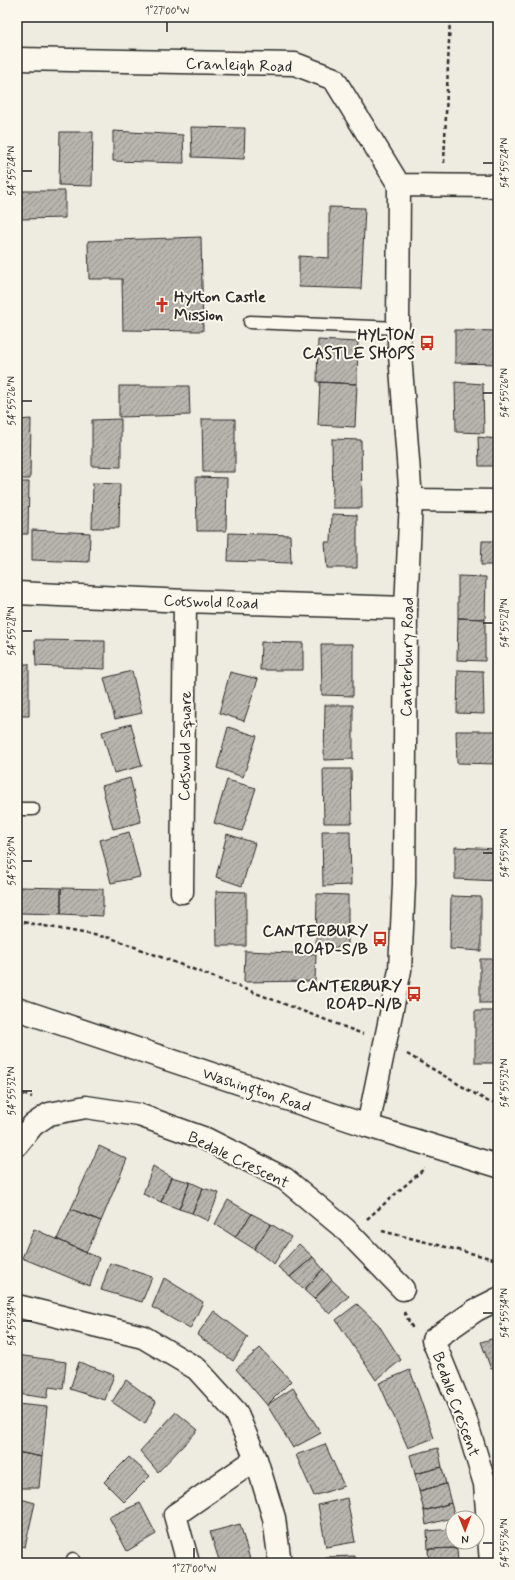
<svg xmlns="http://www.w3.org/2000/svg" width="515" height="1580" viewBox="0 0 515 1580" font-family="Mynerve,sans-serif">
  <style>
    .building { fill: url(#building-hatch); stroke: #2b2b2b }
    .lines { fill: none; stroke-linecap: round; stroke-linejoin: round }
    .service-casing { stroke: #2b2b2b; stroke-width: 15 }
    .minor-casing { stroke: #2b2b2b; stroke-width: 25 }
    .tertiary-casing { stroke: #2b2b2b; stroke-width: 25 }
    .path { stroke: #2b2b2b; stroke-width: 2.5; stroke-dasharray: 4 3; stroke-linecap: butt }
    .service { stroke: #fbf7ec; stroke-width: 12 }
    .minor { stroke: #fbf7ec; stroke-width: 22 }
    .tertiary { stroke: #fbf7ec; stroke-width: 22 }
    .ticks { fill: none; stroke: #2b2b2b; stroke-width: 1.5 }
    .labels { text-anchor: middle; stroke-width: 4; stroke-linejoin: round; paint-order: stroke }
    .street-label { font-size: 16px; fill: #2b2b2b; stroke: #fbf7ec }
    .poi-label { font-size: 16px; font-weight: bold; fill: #2b2b2b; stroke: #fbf7ec; text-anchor: end }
    .neatline { fill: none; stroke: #2b2b2b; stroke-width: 1.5 }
    .ticks-label { font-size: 10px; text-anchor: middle; fill: #2b2b2b }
  </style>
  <defs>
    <pattern id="building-hatch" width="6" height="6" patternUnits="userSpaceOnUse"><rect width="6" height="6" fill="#b8b5ae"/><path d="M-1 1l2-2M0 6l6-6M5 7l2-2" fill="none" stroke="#96938e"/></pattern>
  </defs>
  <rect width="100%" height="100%" fill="#eeebe0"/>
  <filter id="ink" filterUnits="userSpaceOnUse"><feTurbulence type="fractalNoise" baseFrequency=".025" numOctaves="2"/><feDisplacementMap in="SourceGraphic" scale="8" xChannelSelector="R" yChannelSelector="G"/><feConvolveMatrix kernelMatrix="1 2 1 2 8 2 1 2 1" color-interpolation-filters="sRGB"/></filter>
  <g filter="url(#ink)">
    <path class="building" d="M 287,17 L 325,17 L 325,18 L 287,18 Z
      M 191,127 L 245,128 L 244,159 L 192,157 Z
      M 113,131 L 183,135 L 184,163 L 113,161 Z
      M 60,132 L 93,132 L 92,186 L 59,185 Z
      M 17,190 L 22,191 L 21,219 L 17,218 Z
      M 22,191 L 65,191 L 65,218 L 21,219 Z
      M 329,207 L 365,208 L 361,289 L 299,287 L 299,256 L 329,258 Z
      M 201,237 L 203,331 L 123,330 L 122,279 L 89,279 L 88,241 Z
      M 455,330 L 498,331 L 498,364 L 455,363 Z
      M 318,340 L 358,342 L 357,384 L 317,382 Z
      M 320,382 L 357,384 L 355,427 L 318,425 Z
      M 455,382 L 483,384 L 484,433 L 456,432 Z
      M 119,386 L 189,386 L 190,415 L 119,417 Z
      M 31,419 L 30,479 L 17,479 L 17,420 Z
      M 121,419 L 121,467 L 92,466 L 92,420 Z
      M 202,419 L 235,419 L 235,472 L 203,472 Z
      M 478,437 L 498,439 L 498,466 L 479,466 Z
      M 332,439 L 361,440 L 362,508 L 333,508 Z
      M 196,477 L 227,478 L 226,531 L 197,531 Z
      M 17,482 L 29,482 L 28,534 L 17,534 Z
      M 93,483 L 120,484 L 119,528 L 92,528 Z
      M 332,514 L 357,515 L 357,568 L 327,568 L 325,542 L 331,542 Z
      M 32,530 L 90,533 L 89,562 L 32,560 Z
      M 229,533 L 290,535 L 291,563 L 228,561 Z
      M 482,541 L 498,541 L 498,565 L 481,565 Z
      M 458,576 L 486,577 L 485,619 L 458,618 Z
      M 458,618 L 485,619 L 485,661 L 457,660 Z
      M 35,640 L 105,641 L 105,669 L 36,666 Z
      M 261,642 L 303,643 L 303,670 L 260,670 Z
      M 321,644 L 353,644 L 353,696 L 322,695 Z
      M 17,664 L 29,664 L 29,716 L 17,716 Z
      M 458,670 L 483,671 L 484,714 L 457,713 Z
      M 132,671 L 142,713 L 115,719 L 104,678 Z
      M 230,672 L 258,679 L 244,721 L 219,713 Z
      M 325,705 L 353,705 L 353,759 L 324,760 Z
      M 131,724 L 142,766 L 114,773 L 102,732 Z
      M 228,727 L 257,736 L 243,777 L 217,768 Z
      M 456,731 L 498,731 L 498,764 L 457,763 Z
      M 323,769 L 351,769 L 352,823 L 324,823 Z
      M 130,778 L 141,822 L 113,829 L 102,786 Z
      M 227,780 L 256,788 L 242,831 L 214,823 Z
      M 322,831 L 350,831 L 351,885 L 323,886 Z
      M 129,832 L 140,877 L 111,883 L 100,840 Z
      M 227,834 L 255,843 L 242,886 L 216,877 Z
      M 455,847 L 498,849 L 498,881 L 455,879 Z
      M 20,887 L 61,888 L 61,914 L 20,913 Z
      M 61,888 L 103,889 L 103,916 L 61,914 Z
      M 216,891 L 246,892 L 246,946 L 217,946 Z
      M 317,894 L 348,895 L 348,947 L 316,948 Z
      M 451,896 L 481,897 L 481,951 L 450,949 Z
      M 245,951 L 316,954 L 315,981 L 244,982 Z
      M 480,959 L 498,959 L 498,1003 L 480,1003 Z
      M 475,1011 L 498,1011 L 498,1063 L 475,1063 Z
      M 99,1146 L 127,1159 L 101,1221 L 71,1209 Z
      M 153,1166 L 171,1177 L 161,1202 L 143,1194 Z
      M 171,1177 L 190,1182 L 179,1209 L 161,1202 Z
      M 190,1182 L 203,1188 L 192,1213 L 179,1209 Z
      M 203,1188 L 219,1193 L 208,1221 L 192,1213 Z
      M 228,1200 L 252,1214 L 235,1237 L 215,1224 Z
      M 71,1209 L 101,1221 L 86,1253 L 57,1239 Z
      M 252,1214 L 271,1224 L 254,1249 L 235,1237 Z
      M 271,1224 L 291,1237 L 274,1264 L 254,1249 Z
      M 34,1229 L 99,1258 L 90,1286 L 22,1258 Z
      M 299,1244 L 313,1257 L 290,1277 L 278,1267 Z
      M 313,1257 L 323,1269 L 304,1290 L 290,1277 Z
      M 110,1263 L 152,1277 L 142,1302 L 101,1290 Z
      M 323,1269 L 332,1280 L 314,1299 L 304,1290 Z
      M 164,1278 L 203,1302 L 190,1329 L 152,1307 Z
      M 332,1280 L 349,1296 L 330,1314 L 314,1299 Z
      M 357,1304 L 378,1324 L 401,1360 L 376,1380 L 336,1320 Z
      M 214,1311 L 248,1337 L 233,1361 L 197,1335 Z
      M 498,1337 L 498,1367 L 491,1369 L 481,1342 Z
      M 260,1348 L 291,1381 L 267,1405 L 236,1369 Z
      M 17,1355 L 66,1362 L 63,1389 L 49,1387 L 47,1398 L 18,1394 L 20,1385 L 17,1384 Z
      M 79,1362 L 114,1375 L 105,1400 L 70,1389 Z
      M 410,1370 L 434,1438 L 408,1448 L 379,1383 Z
      M 126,1380 L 156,1402 L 145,1424 L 112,1402 Z
      M 293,1388 L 321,1433 L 293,1448 L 267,1405 Z
      M 17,1404 L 47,1407 L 42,1457 L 17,1452 Z
      M 176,1412 L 198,1430 L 158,1472 L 140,1451 Z
      M 325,1444 L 344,1486 L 314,1496 L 296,1455 Z
      M 438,1448 L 442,1467 L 415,1474 L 410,1455 Z
      M 17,1452 L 42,1457 L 39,1488 L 17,1488 Z
      M 129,1457 L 150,1476 L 124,1502 L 104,1482 Z
      M 442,1467 L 446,1484 L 419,1491 L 415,1474 Z
      M 446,1484 L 451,1503 L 424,1511 L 419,1491 Z
      M 17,1498 L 35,1503 L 25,1547 L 17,1545 Z
      M 347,1498 L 355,1542 L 326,1547 L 318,1505 Z
      M 140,1503 L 156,1534 L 127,1551 L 109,1517 Z
      M 451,1503 L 455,1517 L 426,1525 L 424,1511 Z
      M 240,1524 L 251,1563 L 220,1563 L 210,1532 Z
      M 453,1529 L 453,1542 L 457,1542 L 457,1548 L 428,1549 L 427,1531 Z
      M 457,1548 L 458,1563 L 429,1563 L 428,1549 Z
      M 355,1556 L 356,1563 L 327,1563 L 326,1557 Z"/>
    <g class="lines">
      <defs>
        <path id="service" d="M 250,322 L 398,328
          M 17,809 L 33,809
          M 73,1563 L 73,1559"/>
        <path id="minor" d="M 411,500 L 498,501
          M 17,593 L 185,601 L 406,608
          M 182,892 L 185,601
          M 17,1145 L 33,1125 L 49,1114 L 86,1107 L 139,1115 L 206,1139 L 285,1179 L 345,1229 L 403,1289
          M 17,1306 L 143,1337 L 197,1369 L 236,1412 L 256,1459 L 274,1518 L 280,1563
          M 187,1559 L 175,1515 L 256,1459
          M 491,1563 L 485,1484 L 466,1421 L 433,1340 L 476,1310 L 498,1299"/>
        <path id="tertiary" d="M 17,59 L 295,64 L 334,79 L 399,185
          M 399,185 L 498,186
          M 17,1009 L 368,1126 L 498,1166
          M 368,1126 L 400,970 L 404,884 L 406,608 L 411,500 L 398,328 L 399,185"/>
      </defs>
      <use href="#service" class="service-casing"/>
      <use href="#minor" class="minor-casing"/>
      <use href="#tertiary" class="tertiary-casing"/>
      <path class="path" d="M 444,163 L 450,17
        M 17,921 L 111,938 L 363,1034
        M 407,1054 L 489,1102 L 498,1103
        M 17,1092 L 32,1097
        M 367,1219 L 425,1168
        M 382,1231 L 498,1260
        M 404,1312 L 413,1329"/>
      <use href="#service" class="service"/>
      <use href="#minor" class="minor"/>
      <use href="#tertiary" class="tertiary"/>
    </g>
  </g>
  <path class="ticks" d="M 167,22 L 167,32M 483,163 L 493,163M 22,171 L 32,171M 483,393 L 493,393M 22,401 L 32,401M 483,623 L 493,623M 22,631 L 32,631M 483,853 L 493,853M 22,861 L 32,861M 483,1083 L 493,1083M 22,1091 L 32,1091M 483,1313 L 493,1313M 22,1321 L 32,1321M 483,1543 L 493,1543M 194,1548 L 194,1558"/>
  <defs>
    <symbol id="church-bare" viewBox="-9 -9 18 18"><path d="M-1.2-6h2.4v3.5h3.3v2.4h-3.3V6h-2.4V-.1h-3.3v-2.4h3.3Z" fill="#c8321e" stroke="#fbf7ec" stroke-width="2.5" paint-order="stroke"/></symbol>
    <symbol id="bus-bare" viewBox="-9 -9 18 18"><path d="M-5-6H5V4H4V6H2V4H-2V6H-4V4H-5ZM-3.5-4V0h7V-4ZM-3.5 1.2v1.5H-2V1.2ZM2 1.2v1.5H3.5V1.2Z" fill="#c8321e" stroke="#fbf7ec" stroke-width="2.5" paint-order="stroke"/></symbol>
  </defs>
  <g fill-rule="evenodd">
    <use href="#church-bare" x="151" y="294" width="22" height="22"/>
    <use href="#bus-bare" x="416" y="332" width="22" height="22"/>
    <use href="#bus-bare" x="369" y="928" width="22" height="22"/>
    <use href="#bus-bare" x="403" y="983" width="22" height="22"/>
  </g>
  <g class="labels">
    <g class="street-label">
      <text transform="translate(239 64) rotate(2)" y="6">Cranleigh Road</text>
      <text transform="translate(211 601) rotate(2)" y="6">Cotswold Road</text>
      <text transform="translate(406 657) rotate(-89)" y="6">Canterbury Road</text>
      <text transform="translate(184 746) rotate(-89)" y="6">Cotswold Square</text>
      <text transform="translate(257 1089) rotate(18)" y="6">Washington Road</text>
      <text transform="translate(239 1159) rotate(26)" y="6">Bedale Crescent</text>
      <text transform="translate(457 1404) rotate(70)" y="6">Bedale Crescent</text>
    </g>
    <g class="poi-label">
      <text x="174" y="302" text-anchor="start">Hylton Castle<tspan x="174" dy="18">Mission</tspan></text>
      <text x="415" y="340">HYLTON<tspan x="415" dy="18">CASTLE SHOPS</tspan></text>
      <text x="368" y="936">CANTERBURY<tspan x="368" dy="18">ROAD-S/B</tspan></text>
      <text x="402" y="991">CANTERBURY<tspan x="402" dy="18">ROAD-N/B</tspan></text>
    </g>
  </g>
  <rect width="515" height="1580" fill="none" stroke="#fbf7ec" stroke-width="44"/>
  <g transform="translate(465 1530) rotate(179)"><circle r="19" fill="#fbf7ec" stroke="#a8a59f"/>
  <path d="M0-3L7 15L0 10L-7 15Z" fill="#c8321e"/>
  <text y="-6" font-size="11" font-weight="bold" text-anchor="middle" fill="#2b2b2b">N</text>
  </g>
  <rect x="22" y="22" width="471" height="1536" class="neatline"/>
  <g class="ticks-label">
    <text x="167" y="14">1°27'00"W</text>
    <text transform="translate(504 163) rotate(-90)" y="4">54°55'24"N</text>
    <text transform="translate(11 171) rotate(-90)" y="4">54°55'24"N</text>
    <text transform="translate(504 393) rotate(-90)" y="4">54°55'26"N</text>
    <text transform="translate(11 401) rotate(-90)" y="4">54°55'26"N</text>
    <text transform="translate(504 623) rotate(-90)" y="4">54°55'28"N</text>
    <text transform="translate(11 631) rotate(-90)" y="4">54°55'28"N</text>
    <text transform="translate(504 853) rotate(-90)" y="4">54°55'30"N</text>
    <text transform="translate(11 861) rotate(-90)" y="4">54°55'30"N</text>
    <text transform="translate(504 1083) rotate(-90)" y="4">54°55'32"N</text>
    <text transform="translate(11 1091) rotate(-90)" y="4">54°55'32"N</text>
    <text transform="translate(504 1313) rotate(-90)" y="4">54°55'34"N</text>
    <text transform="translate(11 1321) rotate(-90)" y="4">54°55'34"N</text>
    <text transform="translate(504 1543) rotate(-90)" y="4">54°55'36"N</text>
    <text x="194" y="1572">1°27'00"W</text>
  </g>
</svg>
